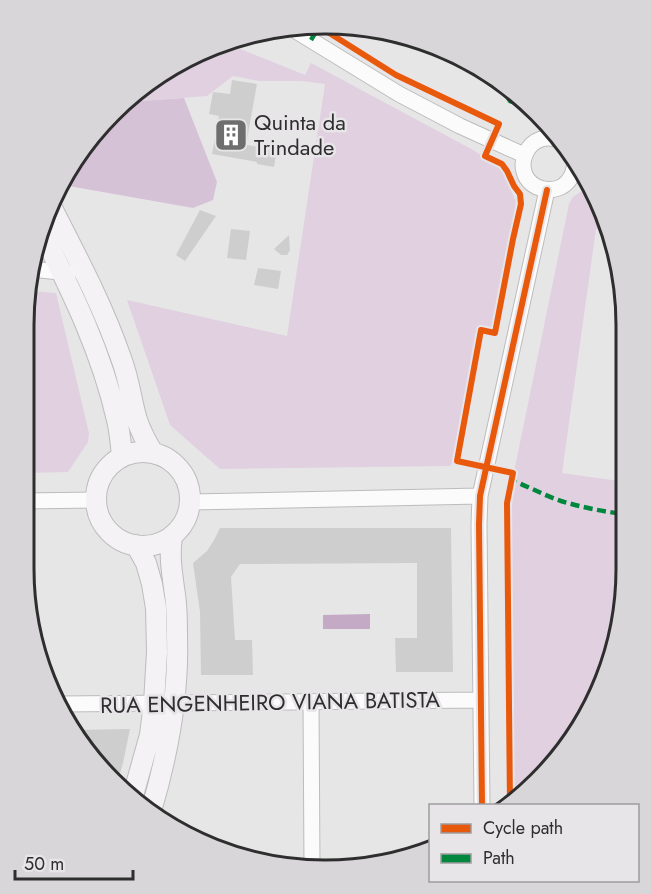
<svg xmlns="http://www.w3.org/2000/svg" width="651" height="894" viewBox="0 0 651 894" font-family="Jost,sans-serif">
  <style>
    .green { fill: #e0d0e0 }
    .forest { fill: #d6c2d6 }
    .water { fill: #c4aac5 }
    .building { fill: #cfcecf }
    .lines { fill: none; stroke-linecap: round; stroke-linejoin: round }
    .street-casing { stroke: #bdbcbd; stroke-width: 17 }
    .secondary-casing { stroke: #bdbcbd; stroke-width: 22 }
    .street { stroke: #fbfbfb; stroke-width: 15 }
    .secondary { stroke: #f4f2f4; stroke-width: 20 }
    .quiet { stroke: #00873e; stroke-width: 4.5; stroke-dasharray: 9 4.5; stroke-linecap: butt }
    .cycleway-casing { stroke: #e8e5e8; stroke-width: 10 }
    .cycleway { stroke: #e8590c; stroke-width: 6 }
    .labels { text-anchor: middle; stroke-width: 5; stroke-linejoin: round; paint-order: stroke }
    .poi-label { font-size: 22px; fill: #2f2e2f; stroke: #e8e5e8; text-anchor: start }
    .street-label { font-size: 22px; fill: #2f2e2f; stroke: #e8e5e8 }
    .rim { fill: none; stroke: #2f2e2f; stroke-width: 3 }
  </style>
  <rect width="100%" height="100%" fill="#e7e6e7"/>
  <path class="green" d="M 228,44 L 305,75 L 311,63 L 475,151 L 503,171 L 516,202 L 493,329 L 479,326 L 451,466 L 220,469 L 170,425 L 127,300 L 287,336 L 325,84 L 302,81 L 259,81 L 233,76 L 207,96 L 127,102 L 142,87 Z
    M 589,186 L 604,210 L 610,231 L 596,229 L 562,473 L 626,482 L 626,589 L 611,665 L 587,719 L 512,804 L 512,504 L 515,467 L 569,204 L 573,197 Z
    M 29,291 L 56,293 L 89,433 L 88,442 L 68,472 L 24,473 L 24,325 Z"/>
  <path class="forest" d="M 184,98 L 217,182 L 213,200 L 193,208 L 63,185 L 75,158 L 127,102 Z"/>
  <path class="water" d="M 370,614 L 370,629 L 323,629 L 323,615 Z"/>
  <path class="building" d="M 232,80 L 257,84 L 246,145 L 277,149 L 274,167 L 257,164 L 257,162 L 212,154 L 219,116 L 209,114 L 213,92 L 230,94 Z
    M 200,210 L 216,216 L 185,261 L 176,255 Z
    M 231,229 L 250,231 L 246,260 L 227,258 Z
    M 289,235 L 290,250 L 287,255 L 281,255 L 274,249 Z
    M 258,268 L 281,271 L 278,289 L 254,285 Z
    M 220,528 L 451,528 L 453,672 L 396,672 L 395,638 L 417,638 L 417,563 L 240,564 L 231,577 L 235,640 L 252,640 L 253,675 L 201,675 L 200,612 L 193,563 L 207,551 L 214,540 Z
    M 130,729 L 123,763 L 117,784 L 75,736 L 72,730 Z"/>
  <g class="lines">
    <defs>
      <path id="street" d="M 296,31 L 399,94 L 460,126 L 524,155
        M 566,144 C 528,119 504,179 543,189 C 549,190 555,190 561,187 C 572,181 575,171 575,159
        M 31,269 L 69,273
        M 24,501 L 96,500
        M 190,502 L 480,496
        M 311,702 L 312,867
        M 60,704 L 480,700
        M 482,806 L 479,525 L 480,496 L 547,190"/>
      <path id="secondary" d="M 52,208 C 77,257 103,306 121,358 C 129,378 131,400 137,420 C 141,432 147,443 153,453
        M 42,232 C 72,292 102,353 117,420 C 120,432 121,445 122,457
        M96 499a47 47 0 1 1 94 0a47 47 0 1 1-94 0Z
        M 132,799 L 150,735 L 154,703 L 157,652 L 156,608 L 152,584 L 146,563 L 136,545
        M 151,811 C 168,754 179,696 177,636 C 177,622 177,608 175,595 C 172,572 169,558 172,536"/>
    </defs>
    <use href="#street" class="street-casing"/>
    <use href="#secondary" class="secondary-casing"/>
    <use href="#street" class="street"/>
    <use href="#secondary" class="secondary"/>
    <path class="quiet" d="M 311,40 L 317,30
      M 500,85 L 510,101 L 522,105
      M 508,479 C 526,485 543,495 561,501 C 581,507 604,512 626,514"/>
    <defs>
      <path id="cycleway" d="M 323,29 L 396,75 L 499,124 L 485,156 L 502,164 L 507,171 L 514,186 L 520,194 L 521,204 L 513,239 L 495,333 L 481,330 L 457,461 L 513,473 L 507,503 L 510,806
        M 482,806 L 479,525 L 480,496 L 547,190"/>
    </defs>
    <use href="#cycleway" class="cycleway-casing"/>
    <use href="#cycleway" class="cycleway"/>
  </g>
  <defs>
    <symbol id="building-square" viewBox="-11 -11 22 22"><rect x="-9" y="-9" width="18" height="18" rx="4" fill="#6f6e6f" stroke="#e8e5e8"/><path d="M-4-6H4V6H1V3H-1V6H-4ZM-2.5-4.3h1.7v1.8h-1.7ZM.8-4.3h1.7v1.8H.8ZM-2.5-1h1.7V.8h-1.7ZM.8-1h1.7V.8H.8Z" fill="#fff"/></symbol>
  </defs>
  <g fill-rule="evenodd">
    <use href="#building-square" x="212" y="116" width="38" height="38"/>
  </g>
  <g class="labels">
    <g class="poi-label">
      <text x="254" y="130">Quinta da<tspan x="254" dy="25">Trindade</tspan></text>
    </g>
    <g class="street-label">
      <text transform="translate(270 702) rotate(-1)" y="8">RUA ENGENHEIRO VIANA BATISTA</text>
    </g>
  </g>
  <path d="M0 0H651V894H0ZM325 34H325A291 291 0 0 1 616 325V569A291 291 0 0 1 325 860H325A291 291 0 0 1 34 569V325A291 291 0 0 1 325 34Z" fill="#d9d6d9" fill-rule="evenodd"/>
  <path class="rim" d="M325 34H325A291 291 0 0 1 616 325V569A291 291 0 0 1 325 860H325A291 291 0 0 1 34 569V325A291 291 0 0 1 325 34Z"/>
  <rect x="429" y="804" width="210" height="78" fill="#e8e5e8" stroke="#9e9c9e" stroke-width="1.5"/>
  <rect x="441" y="824" width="30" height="9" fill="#e8590c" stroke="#9e9c9e" stroke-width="1.5"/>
  <text x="483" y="834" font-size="18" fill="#2f2e2f">Cycle path</text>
  <rect x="441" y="854" width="30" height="9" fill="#00873e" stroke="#9e9c9e" stroke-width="1.5"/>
  <text x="483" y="864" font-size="18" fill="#2f2e2f">Path</text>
  <path d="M15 870v9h118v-9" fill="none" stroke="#2f2e2f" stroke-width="3"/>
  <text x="24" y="870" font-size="18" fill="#2f2e2f" stroke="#e8e5e8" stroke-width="4.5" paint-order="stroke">50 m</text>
</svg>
